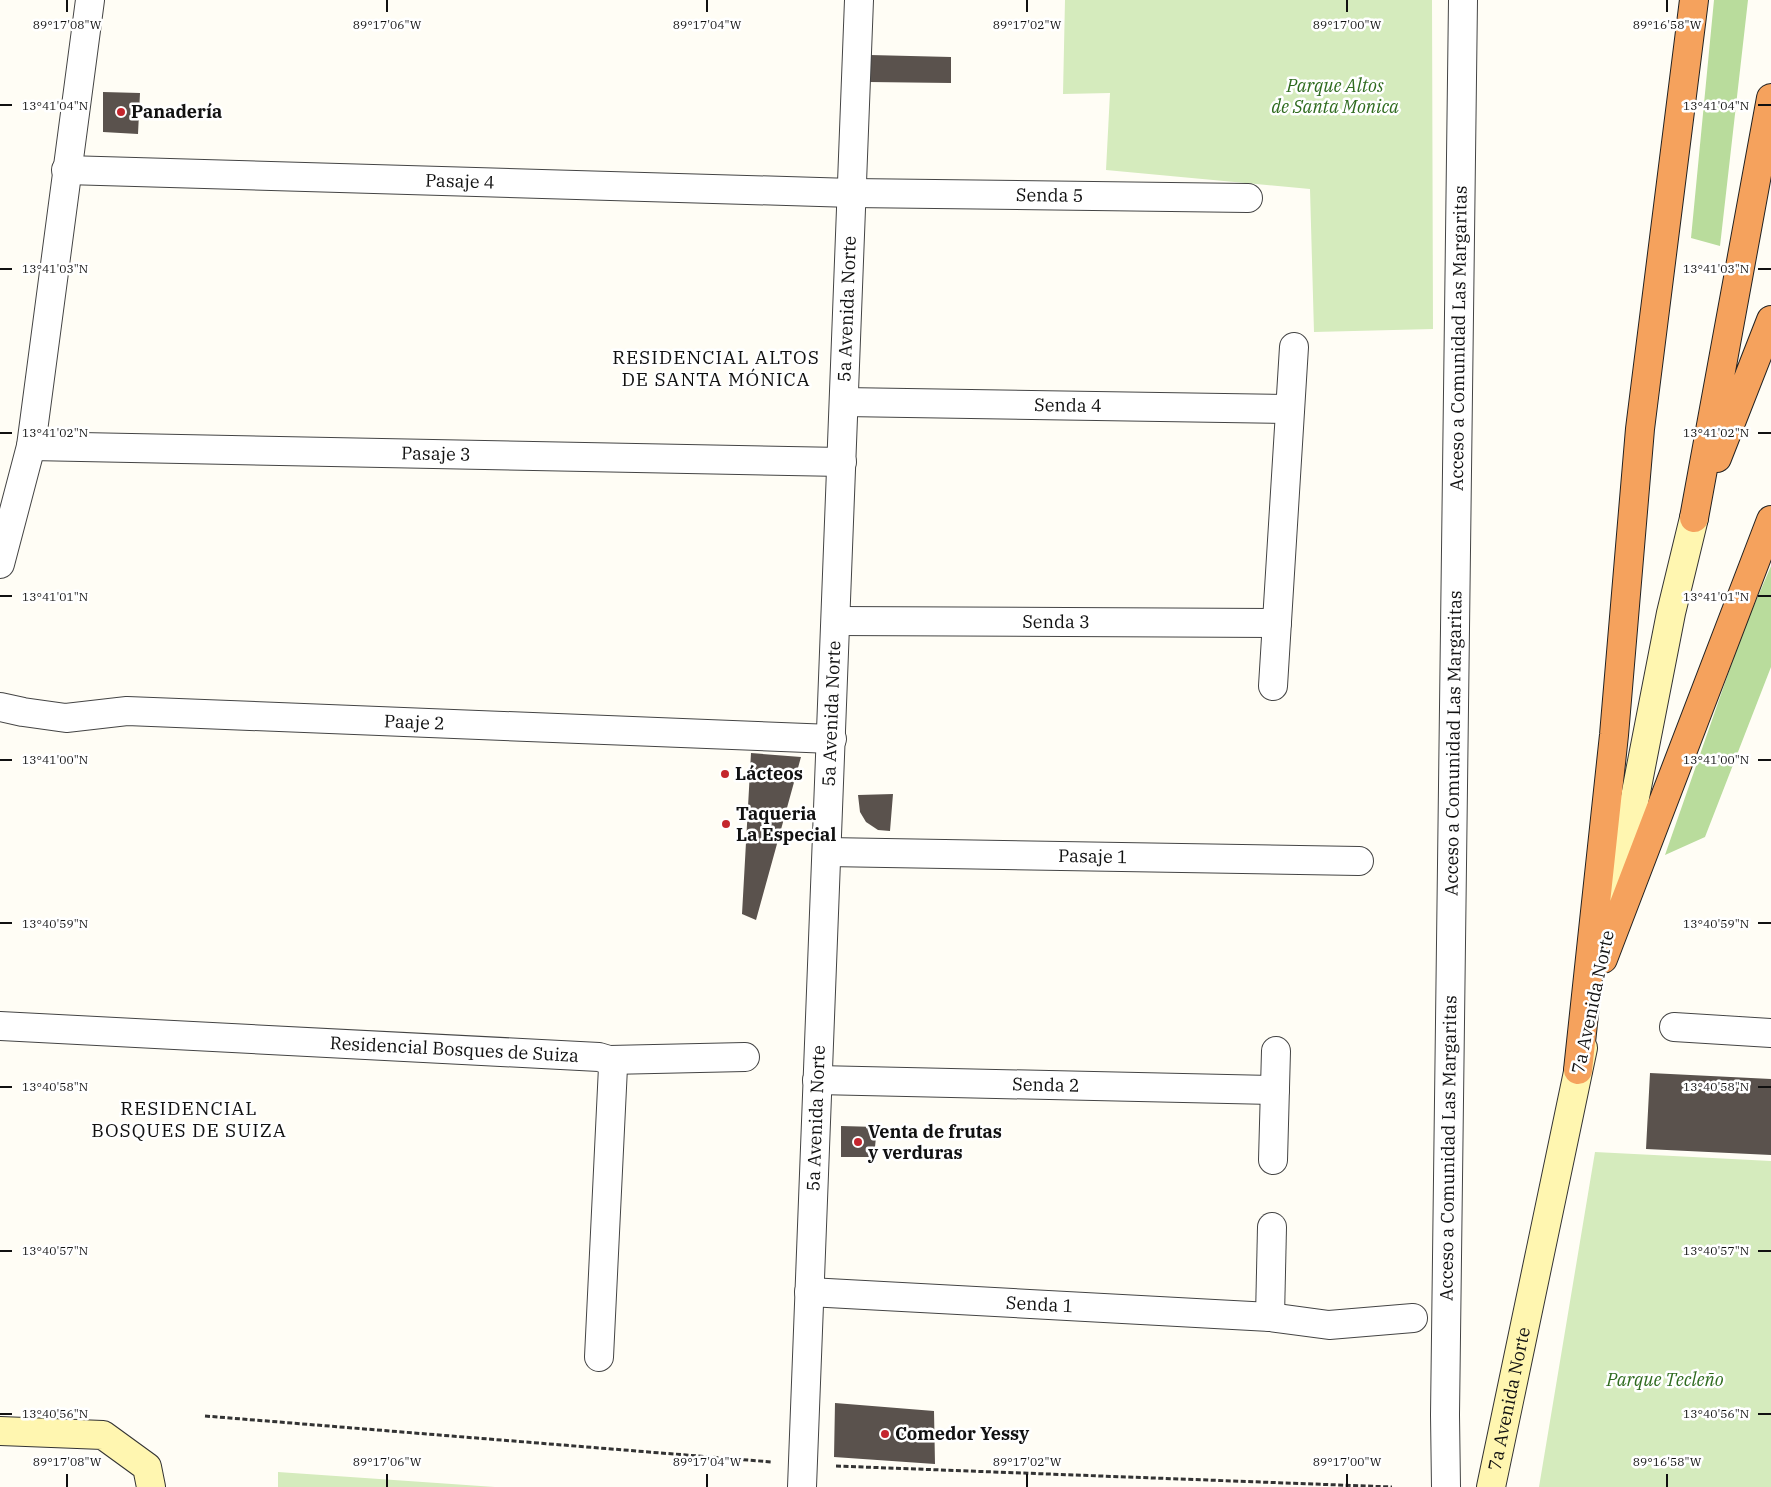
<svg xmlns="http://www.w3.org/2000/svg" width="1771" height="1487" viewBox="0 0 1771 1487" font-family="'IBM Plex Serif',serif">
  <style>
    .green { fill: #d5ebbd }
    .forest { fill: #b9dc9c }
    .building { fill: #5a524d }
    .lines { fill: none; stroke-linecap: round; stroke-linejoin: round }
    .street-casing { stroke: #444; stroke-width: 30 }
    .secondary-casing { stroke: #333; stroke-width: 30 }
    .highway-casing { stroke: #222; stroke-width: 30 }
    .path { stroke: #333; stroke-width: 3; stroke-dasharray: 5 2.5; stroke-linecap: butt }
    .street { stroke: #fff; stroke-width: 28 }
    .secondary { stroke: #fff6b0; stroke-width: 28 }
    .highway { stroke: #f5a25d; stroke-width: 28 }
    .ticks { fill: none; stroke: #111; stroke-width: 2 }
    .poi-dot { fill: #c4262e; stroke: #fff; stroke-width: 2 }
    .labels { text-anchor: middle; stroke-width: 5; stroke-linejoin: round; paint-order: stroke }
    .park-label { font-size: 18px; font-style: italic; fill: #2f6b1f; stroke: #fff }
    .poi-label { font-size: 18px; font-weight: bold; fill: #111; stroke: #fff; text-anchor: start }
    .street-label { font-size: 18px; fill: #111; stroke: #fff }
    .neighbourhood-label { font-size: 19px; letter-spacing: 1px; fill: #111; stroke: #fff }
    .ticks-label { font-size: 12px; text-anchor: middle; fill: #111; stroke: #fff; stroke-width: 5; stroke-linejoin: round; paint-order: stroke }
  </style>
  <rect width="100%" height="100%" fill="#fffdf5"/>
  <path class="green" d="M 1065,0 L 1432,0 L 1433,329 L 1314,332 L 1310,189 L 1106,170 L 1110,93 L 1063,94 Z
    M 1595,1152 L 1771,1161 L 1771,1487 L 1539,1487 Z
    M 278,1472 L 495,1487 L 278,1487 Z"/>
  <path class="forest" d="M 1714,0 L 1748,0 L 1720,246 L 1691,238 Z
    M 1771,566 L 1771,667 L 1705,837 L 1665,855 L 1743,631 Z"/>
  <path class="building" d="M 870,55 L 951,57 L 951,83 L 869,82 Z
    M 103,92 L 140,93 L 138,134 L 103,132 Z
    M 751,753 L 801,757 L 756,920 L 742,914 Z
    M 893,794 L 890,831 L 878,830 L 866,822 L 860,812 L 858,795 Z
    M 1650,1073 L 1771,1079 L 1771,1155 L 1646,1149 Z
    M 841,1126 L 877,1127 L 874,1157 L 841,1157 Z
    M 835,1403 L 934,1411 L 935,1464 L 834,1457 Z"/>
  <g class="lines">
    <defs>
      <g id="street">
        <path id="s1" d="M 66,170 L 852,193 L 1248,198"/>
        <path id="s2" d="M 844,402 L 1290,409"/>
        <path id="s3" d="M 31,446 L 842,462"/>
        <path d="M 0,564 L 31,446 L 90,0"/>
        <path id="s4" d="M 836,621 L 1277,623"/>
        <path d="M 1273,686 L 1294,347"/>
        <path id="s5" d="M 0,707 L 23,712 L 66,718 L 127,711 L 832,739"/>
        <path id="s6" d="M 827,852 L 1359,861"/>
        <path id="s7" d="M 0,1026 L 599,1057 L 609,1060 L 745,1057"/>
        <path d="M 1674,1027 L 1771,1033"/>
        <path id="s8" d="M 817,1080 L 1275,1090"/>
        <path d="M 1273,1160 L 1276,1051"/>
        <path id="s9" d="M 809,1292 L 1270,1317 L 1329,1325 L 1413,1318"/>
        <path d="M 1270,1317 L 1272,1227"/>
        <path d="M 599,1357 L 613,1067 L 609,1060"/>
        <path id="s10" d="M 802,1487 L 859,0"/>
        <path id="s11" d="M 1446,1487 L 1445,1415 L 1463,0"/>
      </g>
      <g id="secondary">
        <path d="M 1612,915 L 1671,613 L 1694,518"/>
        <path d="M 0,1431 L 103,1435 L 147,1467 L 151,1487"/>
        <path id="s12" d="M 1491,1487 L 1583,1048"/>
      </g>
      <path id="highway" d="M 1717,458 L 1771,320
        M 1694,518 L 1771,98
        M 1603,959 L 1771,520
        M 1578,1070 L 1614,735 L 1640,429 L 1694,0"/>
    </defs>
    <use href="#street" class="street-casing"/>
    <use href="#secondary" class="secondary-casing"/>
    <use href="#highway" class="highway-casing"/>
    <path class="path" d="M 205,1416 L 772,1462
      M 836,1466 L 1392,1487"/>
    <use href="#street" class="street"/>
    <use href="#secondary" class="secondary"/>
    <use href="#highway" class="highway"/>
  </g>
  <path class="ticks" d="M 67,0 L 67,12M 387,0 L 387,12M 707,0 L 707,12M 1027,0 L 1027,12M 1347,0 L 1347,12M 1667,0 L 1667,12M 0,105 L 12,105M 1758,105 L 1771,105M 0,269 L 12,269M 1758,269 L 1771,269M 0,433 L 12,433M 1758,433 L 1771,433M 0,596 L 12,596M 1758,596 L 1771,596M 0,760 L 12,760M 1758,760 L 1771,760M 0,923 L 12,923M 1758,923 L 1771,923M 0,1087 L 12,1087M 1758,1087 L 1771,1087M 0,1251 L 12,1251M 1758,1251 L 1771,1251M 0,1414 L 12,1414M 1758,1414 L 1771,1414M 67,1474 L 67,1487M 387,1474 L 387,1487M 707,1474 L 707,1487M 1027,1474 L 1027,1487M 1347,1474 L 1347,1487M 1667,1474 L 1667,1487"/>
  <g class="poi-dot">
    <circle cx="121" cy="112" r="5"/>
    <circle cx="725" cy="774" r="5"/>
    <circle cx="726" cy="824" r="5"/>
    <circle cx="858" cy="1142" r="5"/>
    <circle cx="885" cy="1434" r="5"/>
  </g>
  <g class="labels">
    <g class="park-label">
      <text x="1335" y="92">Parque Altos<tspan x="1335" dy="21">de Santa Monica</tspan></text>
      <text x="1665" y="1386">Parque Tecleño</text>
    </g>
    <g class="poi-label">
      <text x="131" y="118">Panadería</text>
      <text x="735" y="780">Lácteos</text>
      <text x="736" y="820">Taqueria<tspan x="736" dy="21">La Especial</tspan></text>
      <text x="868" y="1138">Venta de frutas<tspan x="868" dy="21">y verduras</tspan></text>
      <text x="895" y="1440">Comedor Yessy</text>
    </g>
    <g class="street-label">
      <text dy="6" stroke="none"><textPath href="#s1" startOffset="394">Pasaje 4</textPath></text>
      <text dy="6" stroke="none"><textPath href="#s1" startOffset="984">Senda 5</textPath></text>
      <text dy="6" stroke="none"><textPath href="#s10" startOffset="1179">5a Avenida Norte</textPath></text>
      <text dy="6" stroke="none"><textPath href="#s11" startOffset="1149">Acceso a Comunidad Las Margaritas</textPath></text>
      <text dy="6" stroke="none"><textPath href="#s2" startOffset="224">Senda 4</textPath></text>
      <text dy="6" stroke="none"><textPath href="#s3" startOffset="405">Pasaje 3</textPath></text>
      <text dy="6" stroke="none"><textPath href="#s4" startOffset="220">Senda 3</textPath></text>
      <text dy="6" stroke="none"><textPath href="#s10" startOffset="774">5a Avenida Norte</textPath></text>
      <text dy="6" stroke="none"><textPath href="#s5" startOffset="416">Paaje 2</textPath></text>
      <text dy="6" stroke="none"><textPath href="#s11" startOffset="744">Acceso a Comunidad Las Margaritas</textPath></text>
      <text dy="6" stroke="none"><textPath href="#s6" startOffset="266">Pasaje 1</textPath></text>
      <text transform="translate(1593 1002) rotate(-78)" y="6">7a Avenida Norte</text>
      <text dy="6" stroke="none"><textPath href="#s7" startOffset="455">Residencial Bosques de Suiza</textPath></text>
      <text dy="6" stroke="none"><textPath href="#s8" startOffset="229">Senda 2</textPath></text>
      <text dy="6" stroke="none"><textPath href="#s10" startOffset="369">5a Avenida Norte</textPath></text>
      <text dy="6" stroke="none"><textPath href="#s11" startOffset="339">Acceso a Comunidad Las Margaritas</textPath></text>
      <text dy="6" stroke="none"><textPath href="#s9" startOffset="231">Senda 1</textPath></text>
      <text dy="6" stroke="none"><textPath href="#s12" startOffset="90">7a Avenida Norte</textPath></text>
    </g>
    <g class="neighbourhood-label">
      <text x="716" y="364">RESIDENCIAL ALTOS<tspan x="716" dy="22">DE SANTA MÓNICA</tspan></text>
      <text x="189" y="1115">RESIDENCIAL<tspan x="189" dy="22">BOSQUES DE SUIZA</tspan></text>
    </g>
  </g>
  <g class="ticks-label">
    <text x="67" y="29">89°17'08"W</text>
    <text x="387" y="29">89°17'06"W</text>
    <text x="707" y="29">89°17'04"W</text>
    <text x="1027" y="29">89°17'02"W</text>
    <text x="1347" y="29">89°17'00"W</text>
    <text x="1667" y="29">89°16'58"W</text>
    <text x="55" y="110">13°41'04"N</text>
    <text x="1716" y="110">13°41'04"N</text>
    <text x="55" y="273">13°41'03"N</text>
    <text x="1716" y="273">13°41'03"N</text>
    <text x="55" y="437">13°41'02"N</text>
    <text x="1716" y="437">13°41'02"N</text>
    <text x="55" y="601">13°41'01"N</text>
    <text x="1716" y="601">13°41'01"N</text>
    <text x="55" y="764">13°41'00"N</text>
    <text x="1716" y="764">13°41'00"N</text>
    <text x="55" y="928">13°40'59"N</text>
    <text x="1716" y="928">13°40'59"N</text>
    <text x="55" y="1091">13°40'58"N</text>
    <text x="1716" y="1091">13°40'58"N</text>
    <text x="55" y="1255">13°40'57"N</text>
    <text x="1716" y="1255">13°40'57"N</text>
    <text x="55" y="1418">13°40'56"N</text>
    <text x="1716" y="1418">13°40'56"N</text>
    <text x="67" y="1466">89°17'08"W</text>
    <text x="387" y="1466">89°17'06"W</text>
    <text x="707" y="1466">89°17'04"W</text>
    <text x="1027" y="1466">89°17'02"W</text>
    <text x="1347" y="1466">89°17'00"W</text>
    <text x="1667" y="1466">89°16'58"W</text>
  </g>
</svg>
